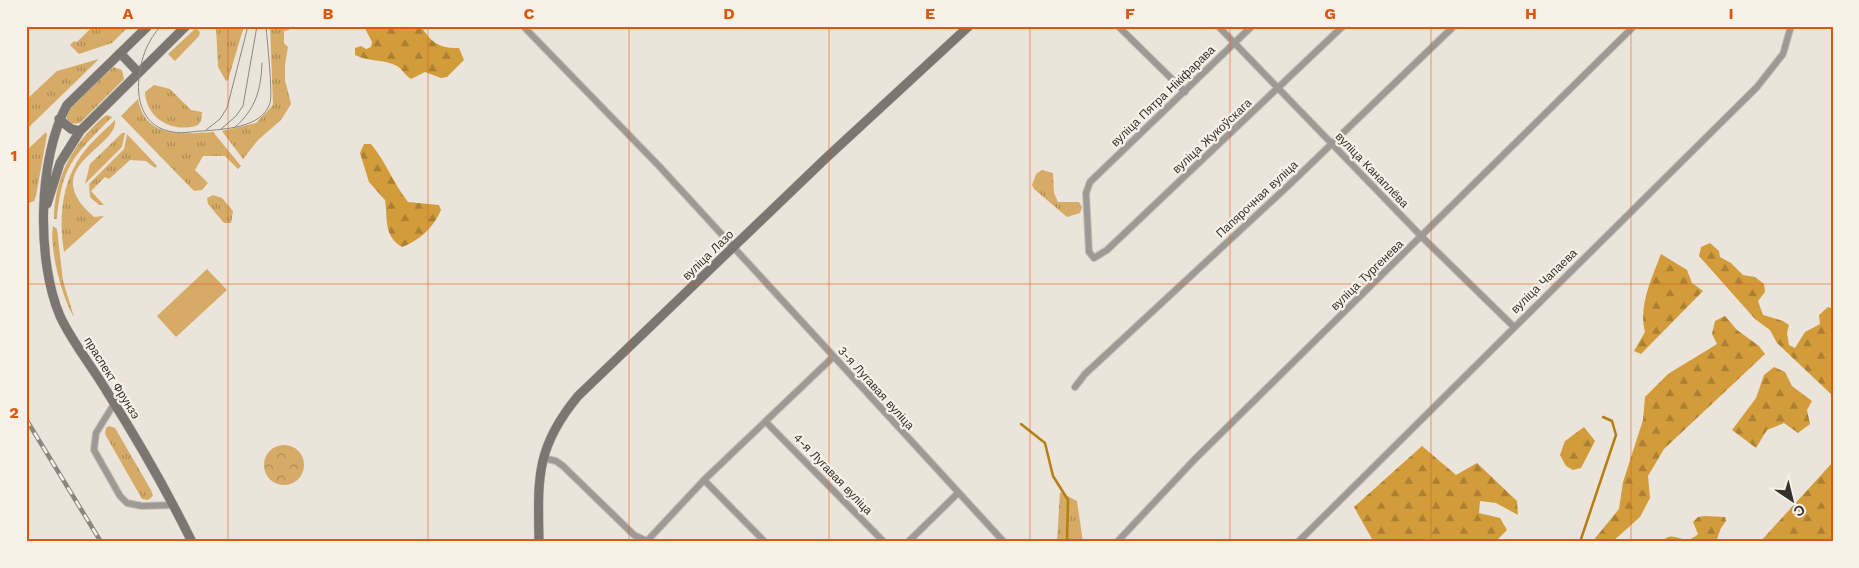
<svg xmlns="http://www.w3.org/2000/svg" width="1859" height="568" viewBox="0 0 1859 568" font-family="'Work Sans',sans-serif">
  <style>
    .grass { fill: url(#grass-tufts) }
    .forest { fill: url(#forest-firs) }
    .park { fill: url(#park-crowns) }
    .garden { fill: #d6ab67 }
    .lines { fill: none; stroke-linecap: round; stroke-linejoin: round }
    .stream { stroke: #b47f10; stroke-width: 2.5 }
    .street-casing { stroke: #c6c0b7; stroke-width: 8 }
    .secondary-casing { stroke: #c6c0b7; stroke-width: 10 }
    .street { stroke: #9d9a96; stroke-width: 6 }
    .secondary { stroke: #7a7671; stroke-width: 9 }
    .tram { stroke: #8b8780; stroke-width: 1 }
    .rail-casing { stroke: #8b8780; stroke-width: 4.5 }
    .rail { stroke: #f8f1e8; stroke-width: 2.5; stroke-dasharray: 8; stroke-linecap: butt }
    .grid { fill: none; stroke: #df570e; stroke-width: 1; stroke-opacity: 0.55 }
    .labels { text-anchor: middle; stroke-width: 4.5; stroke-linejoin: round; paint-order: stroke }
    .street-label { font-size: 12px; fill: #33312d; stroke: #f8f1e8 }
    .neatline { fill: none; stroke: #df570e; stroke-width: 2 }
    .grid-label { font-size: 16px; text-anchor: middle; font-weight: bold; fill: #df570e }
  </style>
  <defs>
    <pattern id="grass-tufts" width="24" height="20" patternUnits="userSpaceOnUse" patternTransform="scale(1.25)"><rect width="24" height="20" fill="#d6ab67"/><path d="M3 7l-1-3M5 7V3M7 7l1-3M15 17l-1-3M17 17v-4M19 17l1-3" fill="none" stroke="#ae8c55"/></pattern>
    <pattern id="forest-firs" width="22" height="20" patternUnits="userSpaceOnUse" patternTransform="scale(1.25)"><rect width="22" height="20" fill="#d39c3b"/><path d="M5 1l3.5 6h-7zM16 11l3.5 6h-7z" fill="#ac8032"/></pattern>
    <pattern id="park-crowns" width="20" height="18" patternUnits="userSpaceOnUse" patternTransform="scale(1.25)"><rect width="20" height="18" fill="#d6ab67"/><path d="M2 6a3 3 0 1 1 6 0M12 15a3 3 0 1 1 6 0" fill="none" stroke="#ae8c55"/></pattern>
  </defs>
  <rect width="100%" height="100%" fill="#ebe4da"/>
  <path class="grass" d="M 93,26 L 129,26 L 112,43 L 79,54 L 70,45 L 74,41 L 77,42 Z
    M 216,26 L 244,26 L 228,80 L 226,81 L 218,67 Z
    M 270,26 L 288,26 L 289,30 L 284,31 L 284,43 L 288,47 L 285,65 L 285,80 L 291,104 L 281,120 L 258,140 L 243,159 L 222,131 L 256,123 L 273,105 Z
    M 196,28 L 200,32 L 199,36 L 175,61 L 168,54 Z
    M 99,59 L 26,130 L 26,100 L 57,71 Z
    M 113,67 L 122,70 L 124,79 L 80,123 L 71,124 L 67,120 L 67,111 Z
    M 154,85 L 170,89 L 191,110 L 202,112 L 201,121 L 198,125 C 174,134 146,119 145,92 Z
    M 138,99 C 145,139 183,134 213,132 L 241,166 L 238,169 L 225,156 L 203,156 L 195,170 L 208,183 L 202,190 L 194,191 L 121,116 Z
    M 107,115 L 112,117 C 75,155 62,164 57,219 L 54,219 C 54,185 68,152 92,128 C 97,123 101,118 107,115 Z
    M 115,120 C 119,148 35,166 94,217 L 104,216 L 64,252 C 59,223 61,188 77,162 C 86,146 102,133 115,120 Z
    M 46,132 L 47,135 L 36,196 L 34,201 L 29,203 L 26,201 L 26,151 Z
    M 122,133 L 125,133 L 122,147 L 85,184 L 90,164 Z
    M 127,134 L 157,166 L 155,168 L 146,161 L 130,160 L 109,179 L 105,177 L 91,191 L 104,205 L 99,205 L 90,197 L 89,184 L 124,149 Z
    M 1042,170 L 1053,173 L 1054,193 L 1058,202 L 1079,202 L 1082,207 L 1080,213 L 1067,217 L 1034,189 L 1032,185 L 1036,174 Z
    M 213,195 L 222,198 L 233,211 L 231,223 L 224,223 L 208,204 L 207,198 Z
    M 53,226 L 57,229 L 63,281 L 74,317 C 62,298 49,248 53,226 Z
    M 109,426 L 115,428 L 151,490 L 153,496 L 148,500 L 142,499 L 105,434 L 106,428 Z
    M 1060,492 L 1077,501 L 1083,542 L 1057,542 Z"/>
  <path class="forest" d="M 367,26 L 421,26 C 430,42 440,49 459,48 L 464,60 L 447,77 L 441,78 L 425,72 L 411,79 C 405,75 402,69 397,66 C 384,59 369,62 355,55 L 355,48 L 361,46 L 366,49 L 371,47 L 372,42 L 365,28 Z
    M 364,144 L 371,144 C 386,162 393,183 408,202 L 439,205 L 441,210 C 433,228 420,240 402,247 C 383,236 388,218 385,200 L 369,182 L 360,153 Z
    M 1710,243 L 1719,251 L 1720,257 L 1731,263 L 1743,275 L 1755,277 L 1764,284 L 1765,292 L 1758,301 L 1763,315 L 1783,321 L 1789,325 L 1787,333 L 1789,345 L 1795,348 L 1805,332 L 1820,324 L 1819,315 L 1828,307 L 1833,309 L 1833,396 L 1777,343 L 1770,330 L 1755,319 L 1699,256 L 1701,247 Z
    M 1661,254 L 1687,270 L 1692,283 L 1703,291 L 1641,354 L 1634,351 L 1645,332 C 1638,306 1652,278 1661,254 Z
    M 1725,316 L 1737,330 L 1759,346 L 1765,354 L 1664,449 L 1648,476 L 1650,498 L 1640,517 L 1612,542 L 1592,542 L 1619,509 L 1623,482 L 1643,420 L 1645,397 L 1668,374 L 1717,344 L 1712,334 L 1715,321 Z
    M 1774,367 L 1785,372 L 1792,386 L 1812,401 L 1807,410 L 1810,424 L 1798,433 L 1784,423 L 1767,430 L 1756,448 L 1732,430 L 1756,398 L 1764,375 Z
    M 1584,427 L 1595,441 L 1581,468 L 1573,470 L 1566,466 L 1560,455 L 1565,441 Z
    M 1422,446 L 1456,475 L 1477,463 L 1517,501 L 1518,515 L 1496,503 L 1480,501 L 1479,513 L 1500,518 L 1507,530 L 1495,542 L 1370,542 L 1372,539 L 1354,507 Z
    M 1833,450 L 1833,542 L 1760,542 L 1832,463 Z
    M 1705,516 L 1725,517 L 1726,521 L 1721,528 L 1716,542 L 1661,542 C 1675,527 1682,549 1698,534 L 1693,522 L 1698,517 Z"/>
  <path class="park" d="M264 465a20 20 0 1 1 40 0a20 20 0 1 1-40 0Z"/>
  <path class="garden" d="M 207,269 L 227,290 L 176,337 L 157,316 Z"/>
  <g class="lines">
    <path class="stream" d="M 1021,424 L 1045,443 L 1053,476 L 1068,500 L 1067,542
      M 1580,542 L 1616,435 L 1612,421 L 1603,417"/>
    <defs>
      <path id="street" d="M 523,26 L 659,166 L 1004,542
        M 1118,26 L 1185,92
        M 1218,26 L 1422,237 L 1513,326
        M 1252,26 L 1090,182 L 1086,193 L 1089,252 L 1094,258 L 1107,250 L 1343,26
        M 1075,387 L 1085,374 L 1289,185 L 1454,26
        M 114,404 L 96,433 L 94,450 L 120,496 L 127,503 L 142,506 L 173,505
        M 766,422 L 884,542
        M 543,458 L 556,461 L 563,466 L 634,535 L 649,542
        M 704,480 L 765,542
        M 647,541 L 704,480 L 833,357
        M 908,542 L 958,493
        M 1117,542 L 1195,459 L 1634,26
        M 1298,542 L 1757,87 L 1783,54 L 1791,26"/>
      <path id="secondary" d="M 148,26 L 67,105 C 38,158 36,260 60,316 C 72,342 91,365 106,390 C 137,439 166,489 192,542
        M 120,53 L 138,72
        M 59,119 L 71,129 L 80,131
        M 47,204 L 60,163 L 80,131 L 186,26
        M 539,542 C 538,479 535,448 578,396 L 825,159 L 969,26"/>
    </defs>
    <use href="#street" class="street-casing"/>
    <use href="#secondary" class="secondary-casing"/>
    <use href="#street" class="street"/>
    <use href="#secondary" class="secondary"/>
    <path class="tram" d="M 161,26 C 147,41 141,58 139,78 C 136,103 145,128 173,132 C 182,134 194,131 203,131 C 225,129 262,128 270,103 C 273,92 267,40 266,26
      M 235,127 C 256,109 261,89 262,63
      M 221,129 L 236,116 L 243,106 L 257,26
      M 206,130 L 220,119 L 227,108 L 248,26"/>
    <defs>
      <path id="rail" d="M 26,419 L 101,542"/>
    </defs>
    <use href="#rail" class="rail-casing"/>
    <use href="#rail" class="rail"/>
  </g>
  <path class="grid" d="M 228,26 L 228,542M 428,26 L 428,542M 629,26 L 629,542M 829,26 L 829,542M 1030,26 L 1030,542M 1230,26 L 1230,542M 1431,26 L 1431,542M 1631,26 L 1631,542M 26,284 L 1833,284"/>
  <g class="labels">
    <g class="street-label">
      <text transform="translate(1163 96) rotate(-44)" y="4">вуліца Пятра Нікіфарава</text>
      <text transform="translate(1212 136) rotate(-43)" y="4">вуліца Жукоўскага</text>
      <text transform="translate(1372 170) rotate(46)" y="4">вуліца Канаплёва</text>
      <text transform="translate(1257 199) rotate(-43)" y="4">Папярочная вуліца</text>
      <text transform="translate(708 255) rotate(-44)" y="4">вуліца Лазо</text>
      <text transform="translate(1367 275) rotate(-44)" y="4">вуліца Тургенева</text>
      <text transform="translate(1544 281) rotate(-44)" y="4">вуліца Чапаева</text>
      <text transform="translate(112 378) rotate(58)" y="4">праспект Фрунзэ</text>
      <text transform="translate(876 388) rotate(48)" y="4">3-я Лугавая вуліца</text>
      <text transform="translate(833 474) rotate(46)" y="4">4-я Лугавая вуліца</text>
    </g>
  </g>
  <rect width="1859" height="568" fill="none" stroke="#f8f1e8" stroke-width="55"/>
  <g transform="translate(1792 500) rotate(145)" stroke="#f8f1e8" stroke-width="4" paint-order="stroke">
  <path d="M0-4L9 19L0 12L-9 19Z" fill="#33312d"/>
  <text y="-8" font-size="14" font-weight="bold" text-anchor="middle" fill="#33312d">С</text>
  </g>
  <rect x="28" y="28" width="1804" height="512" class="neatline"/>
  <g class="grid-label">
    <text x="128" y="19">A</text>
    <text x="328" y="19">B</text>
    <text x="529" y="19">C</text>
    <text x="729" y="19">D</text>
    <text x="930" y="19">E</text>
    <text x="1130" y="19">F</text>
    <text x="1330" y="19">G</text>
    <text x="1531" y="19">H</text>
    <text x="1731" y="19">I</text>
    <text x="14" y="161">1</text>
    <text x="14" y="418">2</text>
  </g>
</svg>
